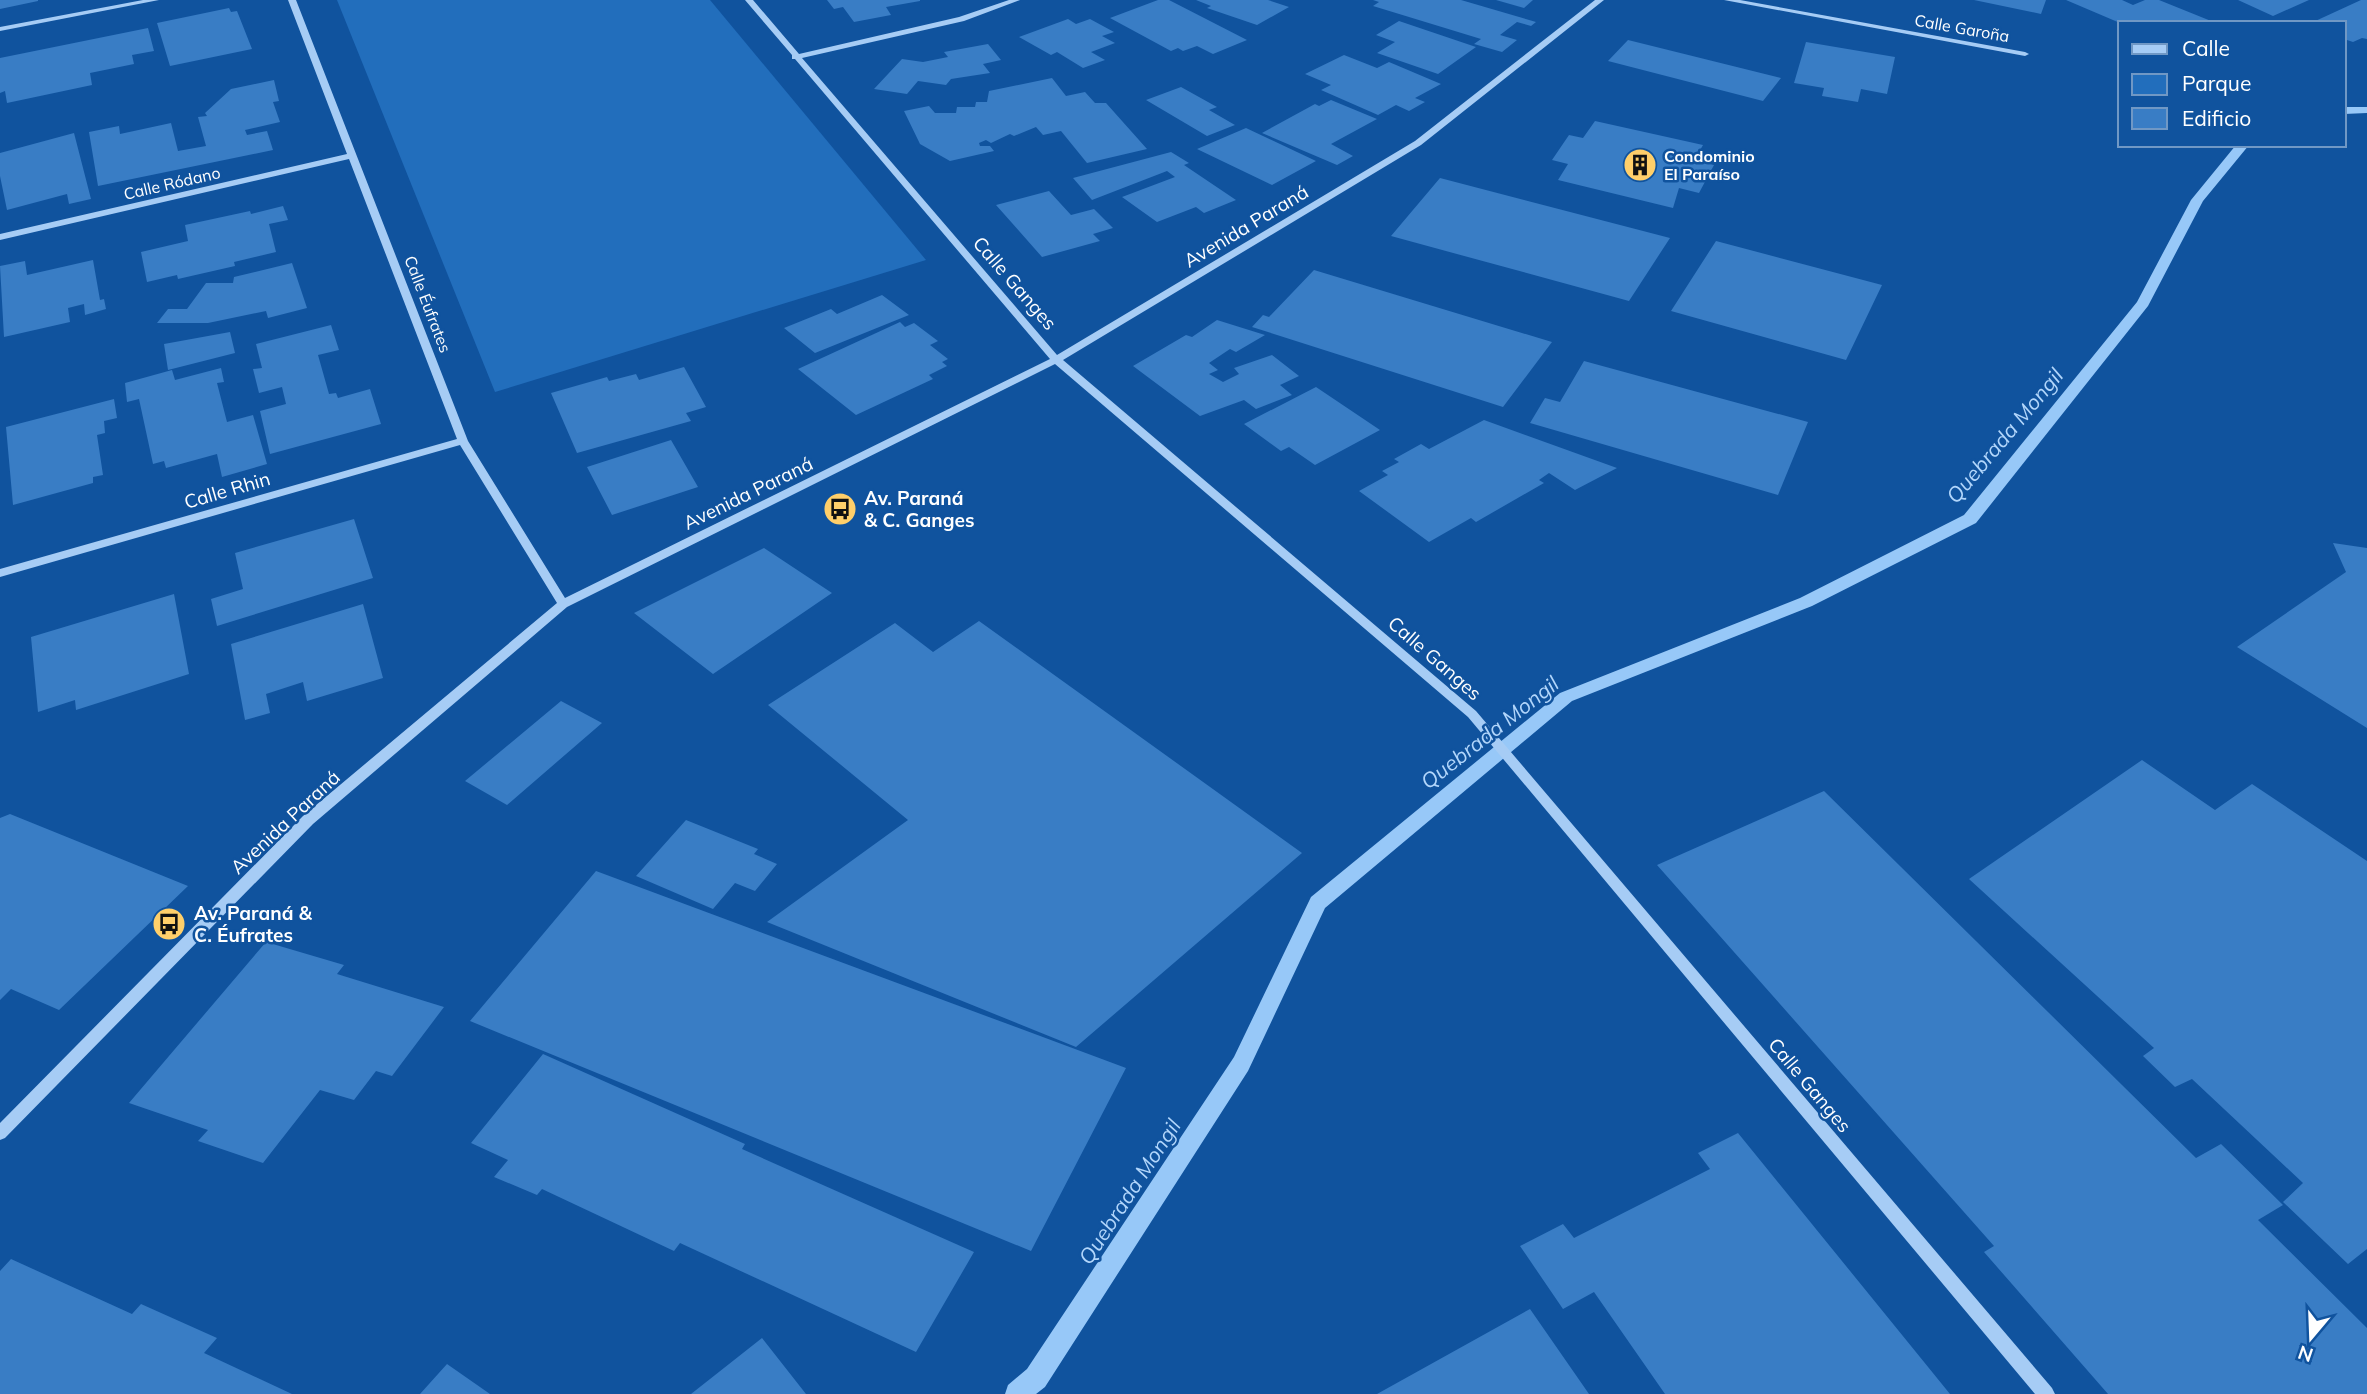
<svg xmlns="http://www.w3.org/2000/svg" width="2367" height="1394" viewBox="0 0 2367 1394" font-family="Mulish,sans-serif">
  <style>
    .green { fill: #226ebc }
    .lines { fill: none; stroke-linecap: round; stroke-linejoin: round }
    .stream { fill: #97c8f8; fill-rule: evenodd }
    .building { fill: #397dc5 }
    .minor { fill: #a6ccf5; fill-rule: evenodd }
    .labels { text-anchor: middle; stroke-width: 5; stroke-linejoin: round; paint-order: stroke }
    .far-street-label { font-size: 16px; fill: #fff; stroke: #10539e }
    .far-poi-label { font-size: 16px; font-weight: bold; fill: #fff; stroke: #10539e; text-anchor: start }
    .street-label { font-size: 19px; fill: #fff; stroke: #10539e }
    .poi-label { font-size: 19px; font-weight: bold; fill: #fff; stroke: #10539e; text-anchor: start }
    .water-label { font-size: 21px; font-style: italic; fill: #b2d6fb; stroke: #10539e }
  </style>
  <rect width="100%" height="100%" fill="#10539e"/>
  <path class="green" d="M 337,0 L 710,0 L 926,260 L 495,392 Z"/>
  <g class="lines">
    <path class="stream" d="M 2344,107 L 2367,107 L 2367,113 L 2344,114 Z
      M 2236,145 L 2249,145 L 2203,201 L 2148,306 L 1976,523 L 1812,606 L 1572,701 L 1325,908 L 1248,1071 L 1045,1387 L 1036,1394 L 1005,1394 L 1008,1385 L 1027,1369 L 1234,1057 L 1311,897 L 1560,693 L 1800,598 L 1964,515 L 2137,302 L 2191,200 Z"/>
  </g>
  <path class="building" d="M 0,0 L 38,0 L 38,1 L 0,9 Z
    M 827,0 L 920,0 L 920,1 L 886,7 L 891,15 L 854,22 L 843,7 L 834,9 Z
    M 1158,0 L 1169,0 L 1247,40 L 1213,54 L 1197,46 L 1183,51 L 1178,48 L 1171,51 L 1110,18 Z
    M 1196,0 L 1268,0 L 1289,7 L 1257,25 L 1207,8 L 1211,6 Z
    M 1373,0 L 1461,0 L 1536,22 L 1531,26 L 1517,22 L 1500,35 L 1517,40 L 1502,52 L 1474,44 L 1481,39 L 1373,6 L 1379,2 Z
    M 1496,0 L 1533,0 L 1524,8 Z
    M 1974,0 L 2046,0 L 2041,14 Z
    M 2066,0 L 2122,0 L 2133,5 L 2145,0 L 2159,0 L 2216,23 L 2120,23 Z
    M 2238,0 L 2309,0 L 2273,16 Z
    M 2361,0 L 2367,0 L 2367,39 L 2362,38 L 2353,42 L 2344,39 L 2344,23 L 2311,23 Z
    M 229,8 L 231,12 L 237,11 L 252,49 L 170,66 L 157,23 Z
    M 1068,19 L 1076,24 L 1090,19 L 1114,32 L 1102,36 L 1115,43 L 1091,52 L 1105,60 L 1083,68 L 1057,52 L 1051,55 L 1019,37 Z
    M 1399,21 L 1476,47 L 1438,74 L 1377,53 L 1395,42 L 1376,35 Z
    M 148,28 L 154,51 L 132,55 L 134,64 L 90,73 L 92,85 L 7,103 L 5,91 L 0,93 L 0,58 Z
    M 1628,40 L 1781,78 L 1763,101 L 1608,61 Z
    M 1806,42 L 1895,57 L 1887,94 L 1861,89 L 1858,102 L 1822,96 L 1824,88 L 1794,83 Z
    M 988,44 L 1001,60 L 983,64 L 990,73 L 951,79 L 946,85 L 918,81 L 907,94 L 874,89 L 902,59 L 923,62 L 948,57 L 944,52 Z
    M 1344,55 L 1377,68 L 1389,62 L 1441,84 L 1415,98 L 1425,102 L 1409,111 L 1396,105 L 1378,115 L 1321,90 L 1331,85 L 1305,74 Z
    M 1052,78 L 1066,96 L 1085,92 L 1095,103 L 1106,103 L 1147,149 L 1087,163 L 1061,131 L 1043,135 L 1036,127 L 1014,136 L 1010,134 L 991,143 L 986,140 L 979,143 L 980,146 L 990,146 L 994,151 L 950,161 L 920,144 L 904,111 L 929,106 L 935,113 L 956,113 L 957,107 L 975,107 L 976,102 L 987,102 L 989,91 Z
    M 274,80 L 279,101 L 273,102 L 280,122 L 245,130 L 247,135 L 267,131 L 273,150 L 98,186 L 89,132 L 119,126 L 120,134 L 171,123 L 178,151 L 206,146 L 198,117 L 207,116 L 205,113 L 231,89 Z
    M 1181,87 L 1217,107 L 1209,110 L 1235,125 L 1207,136 L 1146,100 Z
    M 1331,100 L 1377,119 L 1331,144 L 1353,156 L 1337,165 L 1262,133 L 1315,104 L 1319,106 Z
    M 1595,121 L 1703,145 L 1694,161 L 1714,165 L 1699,193 L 1679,188 L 1673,208 L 1558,180 L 1568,164 L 1552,160 L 1569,135 L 1583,138 Z
    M 1246,128 L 1316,161 L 1272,185 L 1197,149 Z
    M 74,133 L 91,199 L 69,204 L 67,194 L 7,210 L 0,176 L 0,153 Z
    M 1171,152 L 1189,163 L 1184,165 L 1236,200 L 1204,213 L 1196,207 L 1157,222 L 1122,197 L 1175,177 L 1167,171 L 1092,200 L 1073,178 Z
    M 1440,178 L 1670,238 L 1629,301 L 1391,236 Z
    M 1049,191 L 1071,215 L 1094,209 L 1113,228 L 1093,234 L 1100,241 L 1042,257 L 996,205 Z
    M 283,206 L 288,220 L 269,224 L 276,252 L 234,262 L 235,266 L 178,279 L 177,275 L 147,282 L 141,252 L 188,241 L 185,225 L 250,211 L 251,214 Z
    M 1716,241 L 1882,285 L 1846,360 L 1671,311 Z
    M 93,260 L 100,300 L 104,299 L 106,309 L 85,315 L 84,304 L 68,308 L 70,322 L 4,337 L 0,266 L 25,261 L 27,275 Z
    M 292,263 L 307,308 L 268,318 L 266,311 L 208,323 L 157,323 L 168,309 L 187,309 L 206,283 L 233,283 L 234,277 Z
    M 1314,270 L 1552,342 L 1503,407 L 1252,327 L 1263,315 L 1269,317 Z
    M 882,295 L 909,315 L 815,353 L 784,328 L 831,309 L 837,314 Z
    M 1217,320 L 1265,335 L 1236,352 L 1230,349 L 1209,363 L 1218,370 L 1209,374 L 1223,382 L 1239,374 L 1234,368 L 1272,355 L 1299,376 L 1280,385 L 1292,395 L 1256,409 L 1244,400 L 1200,416 L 1133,366 L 1186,335 L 1192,337 Z
    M 900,322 L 905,327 L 914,323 L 938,341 L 930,345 L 948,359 L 942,362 L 947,366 L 929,375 L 933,379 L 856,415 L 798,369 Z
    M 331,325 L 339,350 L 318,355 L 329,394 L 336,393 L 338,398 L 370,389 L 381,424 L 270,454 L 260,411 L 286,404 L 282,387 L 259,393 L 253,369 L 262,368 L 256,344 Z
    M 230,332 L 235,353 L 168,370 L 164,344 Z
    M 1584,361 L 1808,422 L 1778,495 L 1530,423 L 1545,398 L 1560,402 Z
    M 684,367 L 706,407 L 686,413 L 691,421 L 577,453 L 551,393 L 607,377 L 609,381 L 636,374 L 639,380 Z
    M 221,368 L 224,382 L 217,383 L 227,422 L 253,415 L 267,464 L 222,477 L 217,454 L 166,468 L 164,461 L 153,464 L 139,399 L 127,402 L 125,383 L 172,370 L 175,380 Z
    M 1316,387 L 1380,430 L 1315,465 L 1289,447 L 1281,451 L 1244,424 Z
    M 114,399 L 117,418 L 104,421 L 105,433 L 97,435 L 103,475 L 93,477 L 93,483 L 13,505 L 6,427 Z
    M 1484,420 L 1617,468 L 1575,490 L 1549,473 L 1539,480 L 1544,483 L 1476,522 L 1471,518 L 1429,542 L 1359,491 L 1388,475 L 1382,471 L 1399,462 L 1394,459 L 1421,444 L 1429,449 Z
    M 671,440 L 698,487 L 612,515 L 587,467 Z
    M 354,519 L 373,578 L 217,626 L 211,599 L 243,589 L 235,553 Z
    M 2333,543 L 2367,548 L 2367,728 L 2237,647 L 2346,572 Z
    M 764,548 L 832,593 L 713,674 L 634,613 Z
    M 174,594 L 189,674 L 76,710 L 75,700 L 38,712 L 31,637 Z
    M 363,604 L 383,678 L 307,701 L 303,682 L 266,694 L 270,713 L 245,720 L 231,644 Z
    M 979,621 L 1302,853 L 1076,1047 L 767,922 L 908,820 L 768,705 L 895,623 L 933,652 Z
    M 561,701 L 602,723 L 507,805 L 465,781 Z
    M 2142,760 L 2215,810 L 2252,784 L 2367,861 L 2367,1249 L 2348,1264 L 2283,1202 L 2303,1183 L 2192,1079 L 2175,1087 L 2143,1056 L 2154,1048 L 1969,879 Z
    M 1824,791 L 2196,1158 L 2221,1144 L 2283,1205 L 2258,1220 L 2367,1328 L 2367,1394 L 2108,1394 L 1984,1252 L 1994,1246 L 1657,865 Z
    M 10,814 L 188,886 L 59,1010 L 11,989 L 0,1000 L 0,818 Z
    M 686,820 L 758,849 L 754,854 L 777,864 L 755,891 L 735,883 L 713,909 L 636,876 Z
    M 596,871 L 1126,1068 L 1031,1251 L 470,1021 Z
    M 266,942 L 344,965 L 337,974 L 444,1007 L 392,1076 L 376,1071 L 354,1100 L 320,1090 L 263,1163 L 198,1141 L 208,1130 L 129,1103 Z
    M 543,1054 L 745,1144 L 742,1149 L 974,1252 L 916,1352 L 680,1243 L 674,1251 L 542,1189 L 537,1195 L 494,1177 L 508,1160 L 471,1143 Z
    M 1738,1133 L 1950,1394 L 1665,1394 L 1594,1292 L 1563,1309 L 1520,1246 L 1563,1224 L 1574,1238 L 1710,1169 L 1698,1153 Z
    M 11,1259 L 132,1314 L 141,1304 L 217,1338 L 204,1353 L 292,1394 L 0,1394 L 0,1271 Z
    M 1530,1309 L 1589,1394 L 1377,1394 Z
    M 762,1338 L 806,1394 L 691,1394 Z
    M 447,1364 L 490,1394 L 420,1394 Z"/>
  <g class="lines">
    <path class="minor" d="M 143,0 L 159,0 L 0,31 L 0,27 Z
      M 288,0 L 296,0 L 468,441 L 565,598 L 1050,359 L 795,59 L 792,59 L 792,55 L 745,0 L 753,0 L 799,54 L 959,17 L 1009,0 L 1020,0 L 964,21 L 802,58 L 1057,355 L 1415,141 L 1595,0 L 1604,0 L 1421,145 L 1063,360 L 1476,711 L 2052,1388 L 2055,1394 L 2035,1394 L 1468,717 L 1055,364 L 567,607 L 313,824 L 5,1138 L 0,1140 L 0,1123 L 303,816 L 557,603 L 460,445 L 0,577 L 0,569 L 457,439 L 349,159 L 0,240 L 0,234 L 347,154 Z
      M 1724,0 L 1740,0 L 2025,52 L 2029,54 L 2025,56 Z"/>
  </g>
  <defs>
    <symbol id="building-disc" viewBox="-11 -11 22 22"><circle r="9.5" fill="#ffcf6a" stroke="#10539e"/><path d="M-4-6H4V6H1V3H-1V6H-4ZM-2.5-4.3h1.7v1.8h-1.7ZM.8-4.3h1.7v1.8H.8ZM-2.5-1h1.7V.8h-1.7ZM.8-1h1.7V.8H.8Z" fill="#111"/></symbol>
    <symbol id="bus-disc" viewBox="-11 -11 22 22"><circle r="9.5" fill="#ffcf6a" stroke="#10539e"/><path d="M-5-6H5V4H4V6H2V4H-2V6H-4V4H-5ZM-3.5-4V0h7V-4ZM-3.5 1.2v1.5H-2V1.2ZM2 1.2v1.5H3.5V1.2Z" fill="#111"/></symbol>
  </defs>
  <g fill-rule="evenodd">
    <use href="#building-disc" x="1621" y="146" width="38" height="38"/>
    <use href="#bus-disc" x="821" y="490" width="38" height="38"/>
    <use href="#bus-disc" x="150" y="905" width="38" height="38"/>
  </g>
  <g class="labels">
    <g class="far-street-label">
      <text transform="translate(1962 28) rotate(10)" y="6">Calle Garoña</text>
      <text transform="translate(172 183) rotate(-13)" y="6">Calle Ródano</text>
      <text transform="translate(428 304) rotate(69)" y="6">Calle Éufrates</text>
    </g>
    <g class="far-poi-label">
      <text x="1664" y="162">Condominio<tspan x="1664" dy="18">El Paraíso</tspan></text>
    </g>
    <g class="street-label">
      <text transform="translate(1246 226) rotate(-31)" y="7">Avenida Paraná</text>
      <text transform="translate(1015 283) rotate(49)" y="7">Calle Ganges</text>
      <text transform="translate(227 490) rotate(-16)" y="7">Calle Rhin</text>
      <text transform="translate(748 493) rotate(-26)" y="7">Avenida Paraná</text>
      <text transform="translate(1435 658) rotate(41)" y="7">Calle Ganges</text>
      <text transform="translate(285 822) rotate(-43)" y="7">Avenida Paraná</text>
      <text transform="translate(1810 1085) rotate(50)" y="7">Calle Ganges</text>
    </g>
    <g class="poi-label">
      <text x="864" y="505">Av. Paraná<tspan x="864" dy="22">&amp; C. Ganges</tspan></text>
      <text x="194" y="920">Av. Paraná &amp;<tspan x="194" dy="22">C. Éufrates</tspan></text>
    </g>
    <g class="water-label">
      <text transform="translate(2005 436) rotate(-50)" y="7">Quebrada Mongil</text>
      <text transform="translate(1490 733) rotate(-38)" y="7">Quebrada Mongil</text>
      <text transform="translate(1130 1192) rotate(-57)" y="7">Quebrada Mongil</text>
    </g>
  </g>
  <rect x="2118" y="21" width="228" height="126" fill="#10539e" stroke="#7098c5" stroke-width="2"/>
  <rect x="2132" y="44" width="35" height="10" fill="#a6ccf5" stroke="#7098c5" stroke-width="2"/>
  <text x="2182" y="56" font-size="21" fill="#ffffff">Calle</text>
  <rect x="2132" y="74" width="35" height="21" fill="#226ebc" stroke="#7098c5" stroke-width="2"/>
  <text x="2182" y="91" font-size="21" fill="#ffffff">Parque</text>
  <rect x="2132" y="108" width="35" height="21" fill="#397dc5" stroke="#7098c5" stroke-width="2"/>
  <text x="2182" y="126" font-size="21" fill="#ffffff">Edificio</text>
  <g transform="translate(2311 1338) rotate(199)" stroke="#10539e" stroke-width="5" paint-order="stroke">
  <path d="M0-5L12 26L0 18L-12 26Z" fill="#ffffff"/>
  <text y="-10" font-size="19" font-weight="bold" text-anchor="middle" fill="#ffffff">N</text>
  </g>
</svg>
